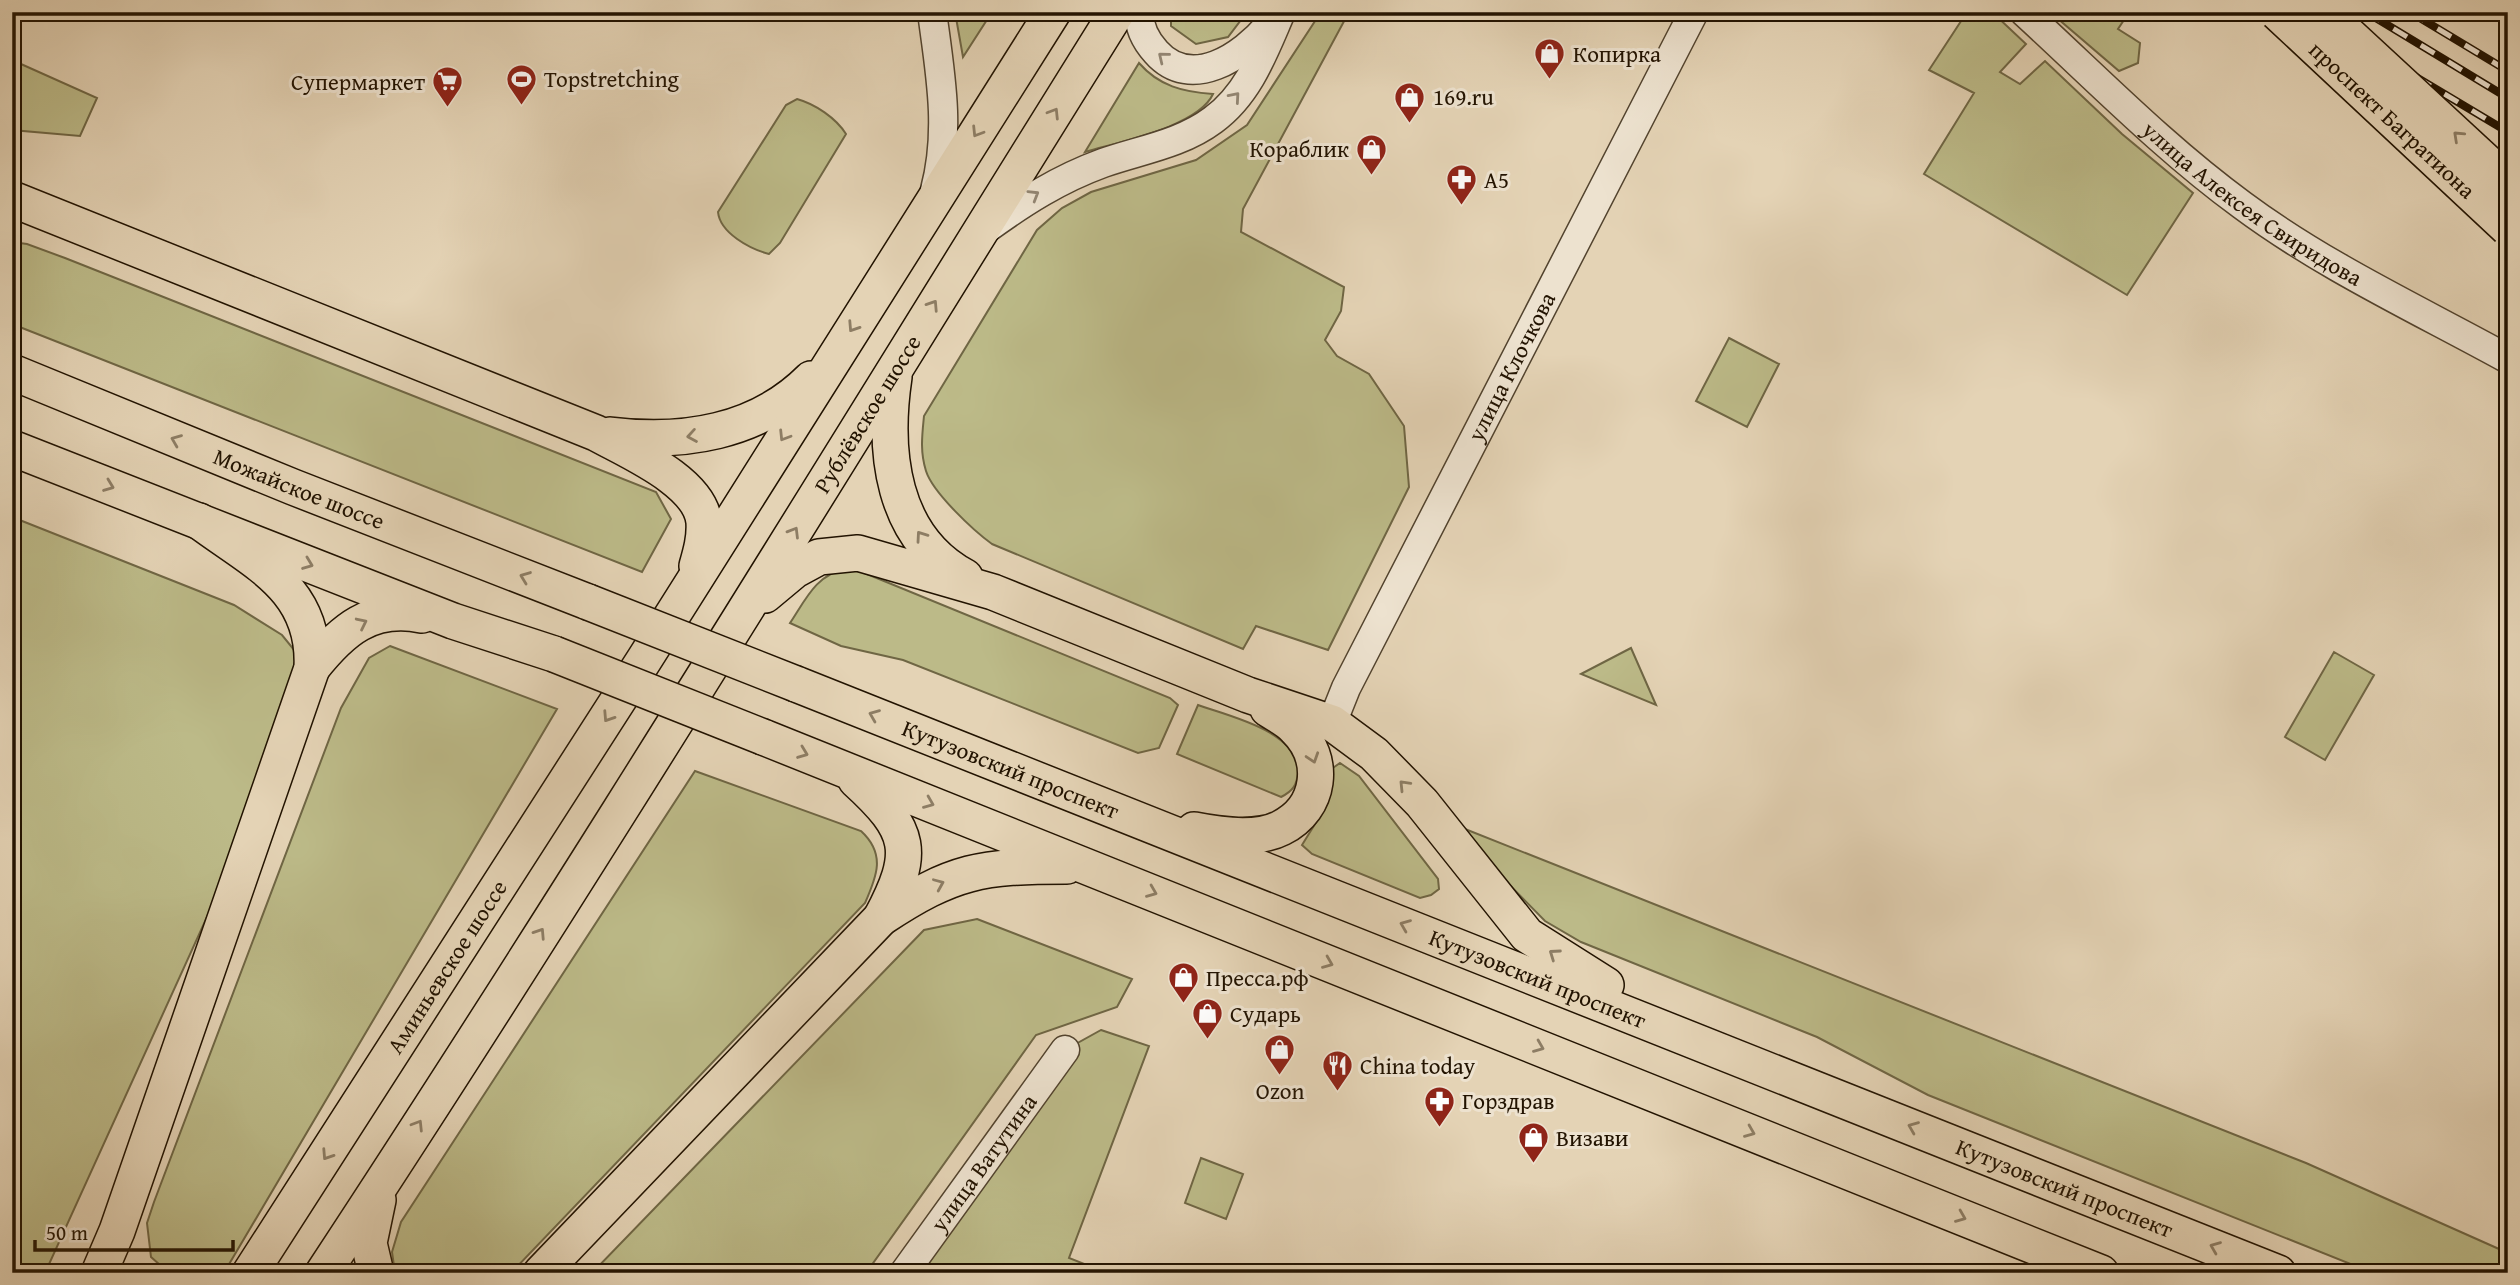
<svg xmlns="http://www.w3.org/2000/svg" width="2520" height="1285" viewBox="0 0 2520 1285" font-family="'Gentium Book Plus',serif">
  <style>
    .green { fill: #bcba88; stroke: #6f6644; stroke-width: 2 }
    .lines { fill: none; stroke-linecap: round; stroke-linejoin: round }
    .minor-casing { stroke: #52432e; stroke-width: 31 }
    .major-casing { stroke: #221301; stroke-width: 38 }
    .minor { stroke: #ede2cf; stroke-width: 28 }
    .major { stroke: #e4d3b5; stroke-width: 35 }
    .rail-casing { stroke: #221301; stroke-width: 8 }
    .rail { stroke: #ede2cf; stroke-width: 5; stroke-dasharray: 16; stroke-linecap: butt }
    .major-bridge-casing { stroke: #221301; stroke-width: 38; stroke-linecap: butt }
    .major-bridge { stroke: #e4d3b5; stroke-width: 35 }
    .oneway { stroke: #928572 }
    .oneway2 { stroke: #8d7d64 }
    .labels { text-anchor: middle; stroke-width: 6; stroke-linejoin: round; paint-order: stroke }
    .poi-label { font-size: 23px; fill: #221301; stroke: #ede2cf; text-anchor: start }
    .street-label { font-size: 23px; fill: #221301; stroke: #ede2cf }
  </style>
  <rect width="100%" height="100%" fill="#e4d3b5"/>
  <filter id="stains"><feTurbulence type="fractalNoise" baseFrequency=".00286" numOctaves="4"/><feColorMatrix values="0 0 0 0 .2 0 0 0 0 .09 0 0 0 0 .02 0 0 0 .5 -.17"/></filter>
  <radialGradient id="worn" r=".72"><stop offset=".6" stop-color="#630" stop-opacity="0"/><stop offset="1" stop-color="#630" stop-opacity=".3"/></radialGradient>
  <path class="green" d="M 955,12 L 992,12 L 963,57 Z
    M 1171,12 L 1247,12 L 1228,37 L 1196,44 L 1171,26 Z
    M 1321,12 L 1349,12 L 1243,209 L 1241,232 L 1344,287 L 1341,311 L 1325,340 L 1337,356 L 1369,374 L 1404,426 L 1409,487 L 1328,650 L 1256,626 L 1243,649 L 992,544 C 974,531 933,493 926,471 C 920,452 922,436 924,416 L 1037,230 L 1062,208 L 1091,192 L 1196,160 L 1247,125 Z
    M 1967,12 L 1992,12 L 2026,44 L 2000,72 L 2020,84 L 2045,61 L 2122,134 L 2193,193 L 2127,295 L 1924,174 L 1974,93 L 1929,70 Z
    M 2050,12 L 2124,12 L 2128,14 L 2118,29 L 2140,43 L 2138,63 L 2119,71 Z
    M 12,60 L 97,98 L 80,136 L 12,130 Z
    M 1139,63 C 1159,86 1183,92 1213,94 C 1198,127 1118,142 1085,152 Z
    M 797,99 C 815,104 836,118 846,134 L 780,243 L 769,254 C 750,249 720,233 718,212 L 786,105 Z
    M 12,242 L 27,244 L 65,258 L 656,492 L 671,519 L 642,572 L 12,324 Z
    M 1729,338 L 1779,364 L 1747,427 L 1696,401 Z
    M 12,517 L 234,605 L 282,635 L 308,667 L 257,807 L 45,1273 L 12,1273 Z
    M 845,569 L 862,572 L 1170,698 L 1178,705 L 1159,748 L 1138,753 L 903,660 L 841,646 L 790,623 C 806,599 816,575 845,569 Z
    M 390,646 L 557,709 L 225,1271 L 169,1273 L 151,1257 L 147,1223 L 154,1202 L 341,708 L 369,658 Z
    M 1631,648 L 1656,705 L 1581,674 Z
    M 2334,652 L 2374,675 L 2325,760 L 2285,737 Z
    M 1198,705 C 1228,716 1299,731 1298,772 C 1297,785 1293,791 1281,797 L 1177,754 Z
    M 1340,763 L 1359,776 L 1438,879 L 1439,889 L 1431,895 L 1420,898 L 1312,854 L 1302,845 L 1320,816 L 1327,772 Z
    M 695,771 L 861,831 C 886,854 877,876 865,903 L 511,1273 L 395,1273 L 392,1252 L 401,1222 Z
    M 1460,827 L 2306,1163 L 2508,1253 L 2508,1273 L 2373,1273 L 1928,1095 L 1817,1037 L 1581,942 L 1545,921 L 1486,861 Z
    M 977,919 L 1132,979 L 1117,1007 L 1036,1035 L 866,1273 L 592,1273 L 924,930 Z
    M 1101,1030 L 1149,1046 L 1069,1258 L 1107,1273 L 904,1273 L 1065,1050 Z
    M 1201,1158 L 1243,1174 L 1226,1219 L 1185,1203 Z"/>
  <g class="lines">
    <defs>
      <g id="minor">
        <path d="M 932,12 C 940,72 951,130 935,190"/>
        <path d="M 1139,12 C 1139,28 1146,41 1156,52 C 1191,92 1243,56 1269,25"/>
        <path id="s1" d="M 2024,12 C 2095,77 2164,148 2242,205 C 2324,266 2419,310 2508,359"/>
        <path d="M 986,229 C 1023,202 1059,179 1103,163 C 1140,150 1181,144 1213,120 C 1249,94 1264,51 1281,12"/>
        <path id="s2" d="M 1332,723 L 1346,688 L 1694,12"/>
        <path id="s3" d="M 904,1273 L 1065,1050"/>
      </g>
      <g id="major">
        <path d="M 12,199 L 596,433 C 628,451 700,481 704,522 C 705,538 701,552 697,566"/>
        <path id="s4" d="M 12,372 L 293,487 L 588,602"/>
        <path d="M 894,377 C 883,451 891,537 965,577"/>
        <path d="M 610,435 C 682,444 757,433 811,379"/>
        <path d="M 12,448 L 453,621 L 554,654"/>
        <path d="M 765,595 L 795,570 L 819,557 L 858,553 L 993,592 L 1248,695 L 1332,723 L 1374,754 L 1422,803 L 1527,935 L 1606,985"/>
        <path d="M 312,668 C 342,630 371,605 422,615"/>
        <path id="s5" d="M 796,684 L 2278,1273"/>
        <path d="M 763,737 L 2101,1273"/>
        <path d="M 856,780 C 912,831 916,852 881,918"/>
        <path d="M 1194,830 C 1219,835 1258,840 1281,828 C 1321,808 1327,759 1295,728 C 1288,720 1277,715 1268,709"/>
        <path d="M 99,1273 L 117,1231 L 312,668 C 316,588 255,563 199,521"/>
        <path id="s6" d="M 250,1273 L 644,660 L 1053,12"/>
        <path id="s7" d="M 323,1273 C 596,858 854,433 1117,12"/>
        <path d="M 376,1273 L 369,1243 L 378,1200"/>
        <path d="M 541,1273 L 881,918 C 954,870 981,866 1067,866"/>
      </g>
    </defs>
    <use href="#minor" class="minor-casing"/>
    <use href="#major" class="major-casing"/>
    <use href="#minor" class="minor"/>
    <use href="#major" class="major"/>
    <defs>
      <path id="rail" d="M 2262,12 L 2407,101 L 2508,159
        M 2307,12 L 2508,132
        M 2366,12 L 2508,98
        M 2410,12 L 2508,71"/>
    </defs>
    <use href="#rail" class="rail-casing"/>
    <use href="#rail" class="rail"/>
    <defs>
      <g id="major-bridge">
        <path id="s8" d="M 2277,12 L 2508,228"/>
        <path d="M 2324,12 L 2508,182"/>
        <path d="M 588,602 L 796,684"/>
        <path d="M 554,654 L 763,737"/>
      </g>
    </defs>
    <use href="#major-bridge" class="major-bridge-casing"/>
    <use href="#major-bridge" class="major-bridge"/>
  </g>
  <defs><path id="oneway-chevron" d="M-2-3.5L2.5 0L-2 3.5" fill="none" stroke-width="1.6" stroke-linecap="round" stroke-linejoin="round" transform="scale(1.75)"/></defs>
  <g class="oneway">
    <use href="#oneway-chevron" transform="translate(1163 57) rotate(-141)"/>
    <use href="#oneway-chevron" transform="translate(1235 97) rotate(-49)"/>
    <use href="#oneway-chevron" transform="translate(1034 195) rotate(-31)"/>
  </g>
  <g class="oneway2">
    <use href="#oneway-chevron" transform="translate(1054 113) rotate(-58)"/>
    <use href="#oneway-chevron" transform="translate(977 132) rotate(122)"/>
    <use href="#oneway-chevron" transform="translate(2458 136) rotate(-137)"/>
    <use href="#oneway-chevron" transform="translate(933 305) rotate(-57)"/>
    <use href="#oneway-chevron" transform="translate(853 327) rotate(123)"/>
    <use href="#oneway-chevron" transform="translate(692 436) rotate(170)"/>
    <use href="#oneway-chevron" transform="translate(784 436) rotate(122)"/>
    <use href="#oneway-chevron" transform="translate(176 440) rotate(-158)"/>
    <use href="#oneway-chevron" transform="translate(109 486) rotate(21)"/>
    <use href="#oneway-chevron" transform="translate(794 532) rotate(-59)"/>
    <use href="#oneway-chevron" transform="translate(921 536) rotate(-125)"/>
    <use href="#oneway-chevron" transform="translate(308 564) rotate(21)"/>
    <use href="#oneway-chevron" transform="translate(525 577) rotate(-159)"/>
    <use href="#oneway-chevron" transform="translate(362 623) rotate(-26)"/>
    <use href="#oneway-chevron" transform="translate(874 715) rotate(-158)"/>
    <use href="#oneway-chevron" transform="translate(608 717) rotate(123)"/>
    <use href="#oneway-chevron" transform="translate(803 753) rotate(21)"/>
    <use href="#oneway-chevron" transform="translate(1313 758) rotate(72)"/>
    <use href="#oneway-chevron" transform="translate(1404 785) rotate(-134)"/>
    <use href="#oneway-chevron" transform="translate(929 803) rotate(22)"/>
    <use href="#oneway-chevron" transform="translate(939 884) rotate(-23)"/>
    <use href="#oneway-chevron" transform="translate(1152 892) rotate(22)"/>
    <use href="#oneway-chevron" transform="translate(1405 925) rotate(-158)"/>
    <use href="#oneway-chevron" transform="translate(540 933) rotate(-57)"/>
    <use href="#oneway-chevron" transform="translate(1554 954) rotate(-145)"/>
    <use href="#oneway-chevron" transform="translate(1328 963) rotate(22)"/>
    <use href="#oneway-chevron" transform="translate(1539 1047) rotate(22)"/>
    <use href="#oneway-chevron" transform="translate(418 1125) rotate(-58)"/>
    <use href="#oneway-chevron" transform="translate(1913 1127) rotate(-158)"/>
    <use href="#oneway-chevron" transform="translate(1750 1132) rotate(22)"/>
    <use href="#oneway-chevron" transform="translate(327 1155) rotate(123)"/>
    <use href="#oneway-chevron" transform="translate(1961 1217) rotate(22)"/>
    <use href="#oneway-chevron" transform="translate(2215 1247) rotate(-158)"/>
  </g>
  <defs>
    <symbol id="shop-pin" viewBox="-11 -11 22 30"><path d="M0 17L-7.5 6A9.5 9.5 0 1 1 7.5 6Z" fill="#8f2418" stroke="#ede2cf"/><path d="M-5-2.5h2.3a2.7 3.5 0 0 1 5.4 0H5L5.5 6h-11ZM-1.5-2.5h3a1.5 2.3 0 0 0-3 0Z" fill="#fff"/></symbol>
    <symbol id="stadium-pin" viewBox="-11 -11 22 30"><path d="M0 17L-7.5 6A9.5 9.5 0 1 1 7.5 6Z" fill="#8f2418" stroke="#ede2cf"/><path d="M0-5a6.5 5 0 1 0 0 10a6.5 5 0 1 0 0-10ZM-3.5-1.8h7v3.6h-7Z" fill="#fff"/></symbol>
    <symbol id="supermarket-pin" viewBox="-11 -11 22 30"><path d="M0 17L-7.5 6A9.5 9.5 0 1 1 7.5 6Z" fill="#8f2418" stroke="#ede2cf"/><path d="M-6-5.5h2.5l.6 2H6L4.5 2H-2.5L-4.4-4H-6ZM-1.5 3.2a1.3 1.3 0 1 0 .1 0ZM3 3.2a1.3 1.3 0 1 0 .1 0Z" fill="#fff"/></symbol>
    <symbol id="pharmacy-pin" viewBox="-11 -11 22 30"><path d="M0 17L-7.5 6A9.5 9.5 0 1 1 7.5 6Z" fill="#8f2418" stroke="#ede2cf"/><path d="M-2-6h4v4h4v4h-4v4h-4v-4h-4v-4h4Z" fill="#fff"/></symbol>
    <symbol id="restaurant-pin" viewBox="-11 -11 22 30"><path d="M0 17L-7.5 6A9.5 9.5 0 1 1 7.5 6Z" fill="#8f2418" stroke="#ede2cf"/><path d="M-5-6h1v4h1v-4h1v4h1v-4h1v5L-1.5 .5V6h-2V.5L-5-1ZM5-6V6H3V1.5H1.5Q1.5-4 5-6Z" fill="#fff"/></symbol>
  </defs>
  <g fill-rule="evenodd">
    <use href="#shop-pin" x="1532" y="36" width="35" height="47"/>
    <use href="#stadium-pin" x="504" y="62" width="35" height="47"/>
    <use href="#supermarket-pin" x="430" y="64" width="35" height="47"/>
    <use href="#shop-pin" x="1392" y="80" width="35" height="47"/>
    <use href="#shop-pin" x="1354" y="132" width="35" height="47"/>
    <use href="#pharmacy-pin" x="1444" y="162" width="35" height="47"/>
    <use href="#shop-pin" x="1166" y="960" width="35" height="47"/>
    <use href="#shop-pin" x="1190" y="996" width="35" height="47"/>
    <use href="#shop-pin" x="1262" y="1032" width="35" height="47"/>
    <use href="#restaurant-pin" x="1320" y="1048" width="35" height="47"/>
    <use href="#pharmacy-pin" x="1422" y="1084" width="35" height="47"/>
    <use href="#shop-pin" x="1516" y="1120" width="35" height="47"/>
  </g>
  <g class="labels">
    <g class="poi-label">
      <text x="1573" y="62">Копирка</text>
      <text x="544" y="87">Topstretching</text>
      <text x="425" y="90" text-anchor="end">Супермаркет</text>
      <text x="1433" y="105">169.ru</text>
      <text x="1349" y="157" text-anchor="end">Кораблик</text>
      <text x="1484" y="188">А5</text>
      <text x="1206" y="986">Пресса.рф</text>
      <text x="1230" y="1022">Сударь</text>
      <text x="1360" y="1074">China today</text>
      <text x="1280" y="1099" text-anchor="middle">Ozon</text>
      <text x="1462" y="1109">Горздрав</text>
      <text x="1556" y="1146">Визави</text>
    </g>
    <g class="street-label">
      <text dy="8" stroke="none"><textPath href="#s8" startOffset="158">проспект Багратиона</textPath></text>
      <text dy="8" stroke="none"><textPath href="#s1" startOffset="299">улица Алексея Свиридова</textPath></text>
      <text dy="8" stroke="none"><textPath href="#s2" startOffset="399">улица Клочкова</textPath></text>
      <text dy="8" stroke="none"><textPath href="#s7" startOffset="1017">Рублёвское шоссе</textPath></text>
      <text dy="8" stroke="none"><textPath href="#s4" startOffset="310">Можайское шоссе</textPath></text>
      <text dy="8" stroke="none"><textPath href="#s5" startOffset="231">Кутузовский проспект</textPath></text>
      <text dy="8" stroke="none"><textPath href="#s6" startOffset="364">Аминьевское шоссе</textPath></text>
      <text dy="8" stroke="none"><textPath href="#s5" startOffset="798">Кутузовский проспект</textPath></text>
      <text dy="8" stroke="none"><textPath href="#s3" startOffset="136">улица Ватутина</textPath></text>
      <text dy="8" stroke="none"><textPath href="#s5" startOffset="1365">Кутузовский проспект</textPath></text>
    </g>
  </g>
  <rect width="2520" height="1285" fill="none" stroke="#e4d3b5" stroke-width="42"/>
  <rect x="14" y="14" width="2492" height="1257" fill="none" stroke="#221301" stroke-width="3.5"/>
  <rect x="21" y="21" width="2478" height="1243" fill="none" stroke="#221301" stroke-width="2"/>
  <path d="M35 1240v10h198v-10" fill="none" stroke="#221301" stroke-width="3.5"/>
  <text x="46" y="1240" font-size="21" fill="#221301" stroke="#ede2cf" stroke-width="5" paint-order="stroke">50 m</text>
  <rect width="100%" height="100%" filter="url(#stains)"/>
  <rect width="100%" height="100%" fill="url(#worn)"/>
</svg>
